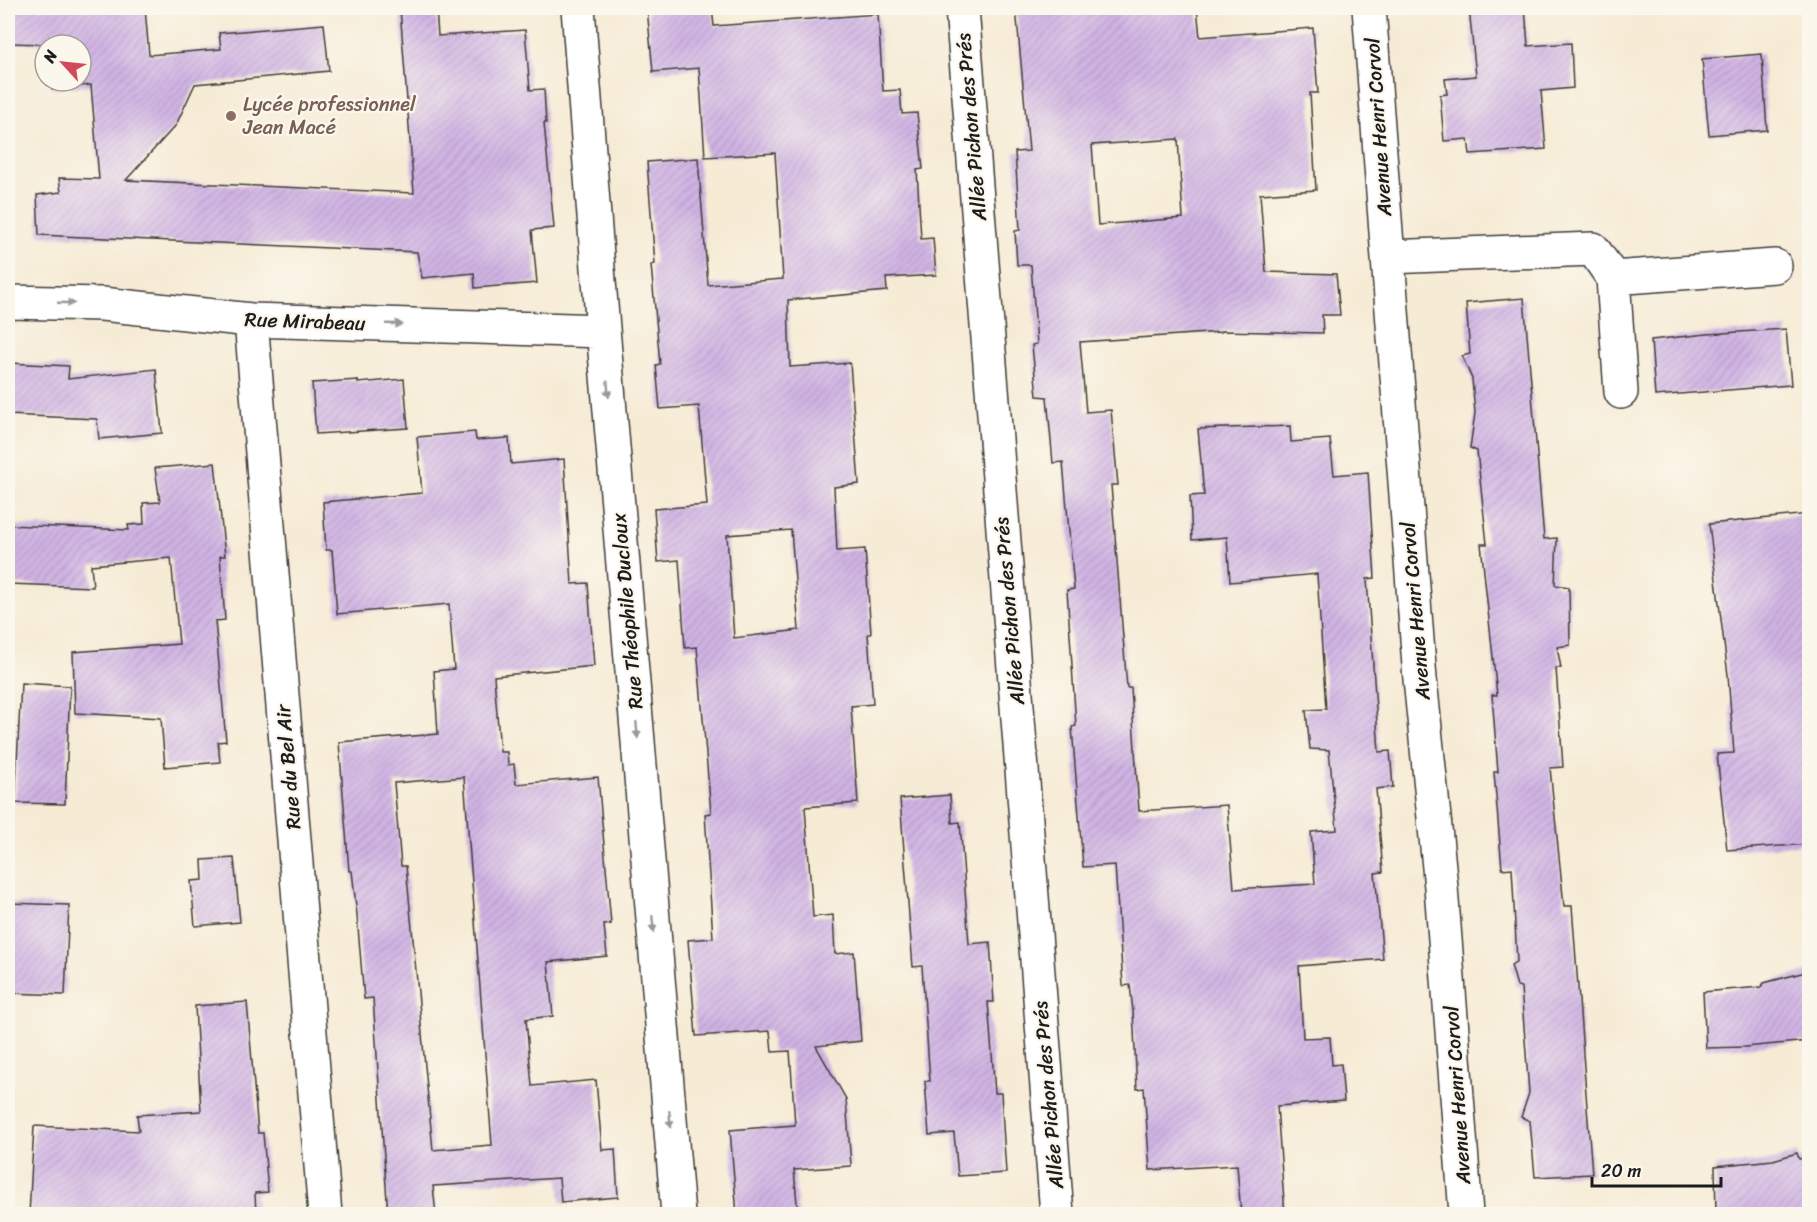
<svg xmlns="http://www.w3.org/2000/svg" width="1817" height="1222" viewBox="0 0 1817 1222" font-family="Sriracha,sans-serif">
  <style>
    .building { fill: url(#building-hatch); fill-rule: evenodd }
    .lines { fill: none; stroke-linecap: round; stroke-linejoin: round }
    .minor-casing { stroke: #3d3b38; stroke-width: 36 }
    .path { stroke: #3d3b38; stroke-width: 4; stroke-dasharray: 1.5 4.5; stroke-linecap: butt }
    .minor { stroke: #fff; stroke-width: 33 }
    .oneway { fill: #999 }
    .education-dot { fill: #8d6e63; stroke: #fbf7ec; stroke-width: 2 }
    .labels { text-anchor: middle; stroke-width: 4.5; stroke-linejoin: round; paint-order: stroke }
    .education-label { font-size: 20px; fill: #785e54; stroke: #fbf7ec; text-anchor: start }
    .street-label { font-size: 20px; fill: #1c1c1c; stroke: #fbf7ec }
  </style>
  <defs>
    <pattern id="building-hatch" width="6" height="6" patternUnits="userSpaceOnUse" patternTransform="scale(1.5)"><rect width="6" height="6" fill="#d0b4e4"/><path d="M-1 1l2-2M0 6l6-6M5 7l2-2" fill="none" stroke="#b29ac3"/></pattern>
  </defs>
  <rect width="100%" height="100%" fill="#fbf7ec"/>
  <filter id="ink" filterUnits="userSpaceOnUse"><feTurbulence type="fractalNoise" baseFrequency=".0167" numOctaves="2"/><feDisplacementMap in="SourceGraphic" scale="12" xChannelSelector="R" yChannelSelector="G"/><feConvolveMatrix kernelMatrix="1 2 1 2 8 2 1 2 1" color-interpolation-filters="sRGB"/></filter>
  <filter id="wash" filterUnits="userSpaceOnUse"><feTurbulence type="fractalNoise" baseFrequency=".008" numOctaves="4" result="noise"/><feDisplacementMap in="SourceGraphic" scale="24" xChannelSelector="R" yChannelSelector="G"/><feGaussianBlur stdDeviation="1.35" result="paint"/><feColorMatrix in="noise" values="0 0 0 0 0 0 0 0 0 0 0 0 0 0 0 0 0 1.4 0 .05"/><feComposite in="paint" operator="in"/></filter>
  <g filter="url(#wash)">
    <rect width="100%" height="100%" fill="#f6ebd5"/>
    <g id="blocks">
      <path class="building" d="M 8,8 L 145,8 L 149,55 L 221,49 L 219,33 L 324,24 L 329,71 L 195,84 L 176,125 L 126,180 L 414,193 L 400,8 L 436,8 L 438,36 L 525,30 L 530,90 L 544,89 L 546,123 L 544,123 L 554,228 L 532,230 L 537,283 L 475,288 L 474,273 L 422,278 L 417,252 L 39,235 L 37,195 L 61,192 L 59,178 L 99,179 L 91,85 L 52,89 L 51,81 L 81,81 L 81,45 L 8,43 Z
        M 647,8 L 712,8 L 714,26 L 878,14 L 883,91 L 900,90 L 902,114 L 917,113 L 923,169 L 917,170 L 921,239 L 933,238 L 936,275 L 886,278 L 887,291 L 788,300 L 790,367 L 850,363 L 859,484 L 834,487 L 837,551 L 865,549 L 871,634 L 868,634 L 873,704 L 851,706 L 858,803 L 805,807 L 813,917 L 833,915 L 835,954 L 854,952 L 861,1041 L 816,1046 L 846,1099 L 851,1166 L 794,1170 L 798,1215 L 737,1215 L 730,1130 L 795,1125 L 790,1051 L 772,1052 L 770,1031 L 696,1036 L 688,940 L 713,938 L 705,814 L 711,813 L 697,647 L 685,648 L 679,560 L 658,562 L 654,509 L 707,505 L 699,406 L 660,409 L 656,365 L 660,364 L 651,265 L 655,264 L 647,162 L 698,158 L 708,285 L 783,279 L 775,153 L 705,157 L 699,68 L 653,72 ZM 791,530 L 799,630 L 734,638 L 727,535 Z
        M 1016,8 L 1197,8 L 1200,37 L 1313,28 L 1318,93 L 1310,93 L 1316,190 L 1260,194 L 1266,272 L 1336,274 L 1340,315 L 1322,315 L 1323,333 L 1221,331 L 1221,332 L 1080,342 L 1086,412 L 1111,410 L 1118,485 L 1111,485 L 1127,688 L 1131,688 L 1139,811 L 1227,805 L 1234,889 L 1315,884 L 1311,832 L 1337,830 L 1329,750 L 1310,749 L 1306,710 L 1326,709 L 1317,574 L 1230,582 L 1227,537 L 1192,540 L 1190,496 L 1204,495 L 1198,429 L 1290,426 L 1291,442 L 1330,439 L 1334,475 L 1368,472 L 1375,578 L 1367,579 L 1379,752 L 1390,751 L 1393,787 L 1376,789 L 1383,872 L 1375,873 L 1383,959 L 1299,966 L 1303,1038 L 1330,1037 L 1332,1065 L 1341,1064 L 1344,1101 L 1277,1106 L 1285,1215 L 1241,1215 L 1237,1165 L 1150,1170 L 1144,1088 L 1137,1089 L 1133,1011 L 1130,985 L 1123,986 L 1115,865 L 1083,867 L 1072,727 L 1076,726 L 1067,590 L 1074,589 L 1063,462 L 1053,463 L 1047,397 L 1037,396 L 1032,345 L 1037,344 L 1031,265 L 1017,265 L 1015,231 L 1020,230 L 1015,152 L 1029,151 ZM 1178,139 L 1183,218 L 1098,225 L 1092,145 Z
        M 1469,8 L 1525,8 L 1528,46 L 1571,43 L 1573,88 L 1541,91 L 1546,149 L 1470,154 L 1468,139 L 1444,141 L 1440,95 L 1447,94 L 1445,79 L 1476,76 Z
        M 1762,54 L 1767,130 L 1709,135 L 1702,59 Z
        M 1524,298 L 1544,539 L 1557,538 L 1555,585 L 1569,587 L 1570,645 L 1557,647 L 1561,668 L 1556,668 L 1563,767 L 1550,768 L 1564,906 L 1572,906 L 1592,1174 L 1535,1177 L 1530,1121 L 1521,1117 L 1529,1093 L 1521,987 L 1517,986 L 1511,965 L 1517,961 L 1512,868 L 1502,869 L 1494,772 L 1498,772 L 1492,695 L 1497,695 L 1481,544 L 1487,544 L 1477,451 L 1470,448 L 1475,413 L 1472,379 L 1462,356 L 1470,354 L 1466,303 Z
        M 1786,329 L 1791,385 L 1655,396 L 1651,340 L 1707,334 Z
        M 8,363 L 69,366 L 68,379 L 156,369 L 162,433 L 99,439 L 97,419 L 8,415 Z
        M 404,379 L 408,428 L 316,434 L 312,383 L 358,380 L 358,383 Z
        M 475,432 L 476,440 L 509,438 L 511,464 L 564,459 L 572,584 L 588,583 L 594,666 L 494,676 L 500,752 L 507,752 L 508,765 L 514,764 L 516,784 L 598,777 L 611,924 L 604,925 L 607,956 L 548,962 L 553,1016 L 526,1019 L 532,1086 L 596,1080 L 602,1150 L 615,1149 L 618,1197 L 561,1202 L 559,1178 L 433,1186 L 436,1215 L 388,1215 L 373,998 L 364,999 L 357,915 L 352,871 L 349,871 L 339,742 L 438,734 L 434,671 L 454,669 L 449,604 L 337,614 L 332,550 L 326,550 L 323,502 L 422,493 L 417,437 ZM 464,777 L 492,1145 L 433,1150 L 406,866 L 401,866 L 394,783 Z
        M 215,463 L 225,556 L 220,556 L 225,620 L 215,621 L 226,741 L 218,742 L 220,762 L 165,767 L 161,718 L 75,713 L 73,652 L 179,644 L 171,558 L 91,565 L 93,587 L 8,584 L 8,525 L 129,530 L 128,525 L 144,524 L 143,503 L 160,502 L 155,468 Z
        M 1809,514 L 1809,844 L 1727,850 L 1717,754 L 1734,753 L 1728,675 L 1709,524 Z
        M 21,683 L 70,686 L 65,804 L 15,803 Z
        M 950,795 L 952,823 L 960,822 L 969,944 L 990,942 L 994,1002 L 988,1002 L 995,1093 L 1001,1093 L 1006,1173 L 958,1176 L 954,1133 L 929,1135 L 925,1081 L 930,1081 L 922,966 L 913,967 L 900,799 Z
        M 234,858 L 240,922 L 195,926 L 191,881 L 203,880 L 202,860 Z
        M 8,903 L 69,905 L 65,995 L 8,993 Z
        M 1809,971 L 1809,1041 L 1745,1047 L 1706,1048 L 1703,992 L 1761,987 L 1764,983 Z
        M 247,1002 L 258,1133 L 263,1133 L 268,1192 L 255,1193 L 256,1215 L 29,1215 L 34,1126 L 139,1131 L 137,1115 L 201,1111 L 195,1006 Z
        M 1797,1153 L 1799,1159 L 1809,1158 L 1809,1215 L 1716,1215 L 1715,1166 L 1773,1160 Z"/>
    </g>
  </g>
  <g filter="url(#ink)">
    <use href="#blocks" fill-opacity="0" stroke="#3d3b38" stroke-width="1.5"/>
    <g class="lines">
      <defs>
        <path id="minor" d="M 578,8 L 599,281 L 678,1214
          M 962,8 L 1057,1214
          M 1369,8 L 1420,679 L 1441,887 L 1466,1214
          M 1388,257 L 1593,249 L 1613,278 L 1621,392
          M 1613,278 L 1775,266
          M 8,302 L 102,304 L 251,320 L 603,331
          M 251,320 L 325,1214"/>
      </defs>
      <use href="#minor" class="minor-casing"/>
      <path class="path" d="M 1810,106 L 1805,112 L 1810,183"/>
      <use href="#minor" class="minor"/>
    </g>
    <defs><path id="oneway-solid" d="M-6-.8H1V-3.2L6.5 0L1 3.2V.8H-6Z" transform="scale(1.5)"/></defs>
    <g class="oneway">
      <use href="#oneway-solid" transform="translate(66 303) rotate(2)"/>
      <use href="#oneway-solid" transform="translate(394 324) rotate(2)"/>
      <use href="#oneway-solid" transform="translate(608 389) rotate(85)"/>
      <use href="#oneway-solid" transform="translate(637 730) rotate(85)"/>
      <use href="#oneway-solid" transform="translate(653 924) rotate(85)"/>
      <use href="#oneway-solid" transform="translate(670 1119) rotate(85)"/>
    </g>
  </g>
  <circle class="education-dot" cx="231" cy="116" r="6"/>
  <g class="labels">
    <g class="education-label">
      <text x="243" y="111">Lycée professionnel<tspan x="243" dy="23">Jean Macé</tspan></text>
    </g>
    <g class="street-label">
      <text transform="translate(971 127) rotate(-95)" y="7">Allée Pichon des Prés</text>
      <text transform="translate(1378 127) rotate(-94)" y="7">Avenue Henri Corvol</text>
      <text transform="translate(305 321) rotate(2)" y="7">Rue Mirabeau</text>
      <text transform="translate(627 611) rotate(-95)" y="7">Rue Théophile Ducloux</text>
      <text transform="translate(1009 611) rotate(-95)" y="7">Allée Pichon des Prés</text>
      <text transform="translate(1415 611) rotate(-95)" y="7">Avenue Henri Corvol</text>
      <text transform="translate(288 767) rotate(-95)" y="7">Rue du Bel Air</text>
      <text transform="translate(1048 1095) rotate(-95)" y="7">Allée Pichon des Prés</text>
      <text transform="translate(1457 1095) rotate(-94)" y="7">Avenue Henri Corvol</text>
    </g>
  </g>
  <rect width="1817" height="1222" fill="none" stroke="#fbf7ec" stroke-width="30"/>
  <g transform="translate(63 63) rotate(297)"><circle r="28" fill="#fbf7ec" stroke="#a29f99" stroke-width="1.5"/>
  <path d="M0-4.5L10 22L0 15L-10 22Z" fill="#d1495b"/>
  <text y="-9" font-size="16" font-weight="bold" text-anchor="middle" fill="#1c1c1c">N</text>
  </g>
  <path d="M1592 1177v9h129v-9" fill="none" stroke="#1c1c1c" stroke-width="3"/>
  <text x="1601" y="1177" font-size="18" fill="#1c1c1c" stroke="#fbf7ec" stroke-width="4.5" paint-order="stroke">20 m</text>
</svg>
